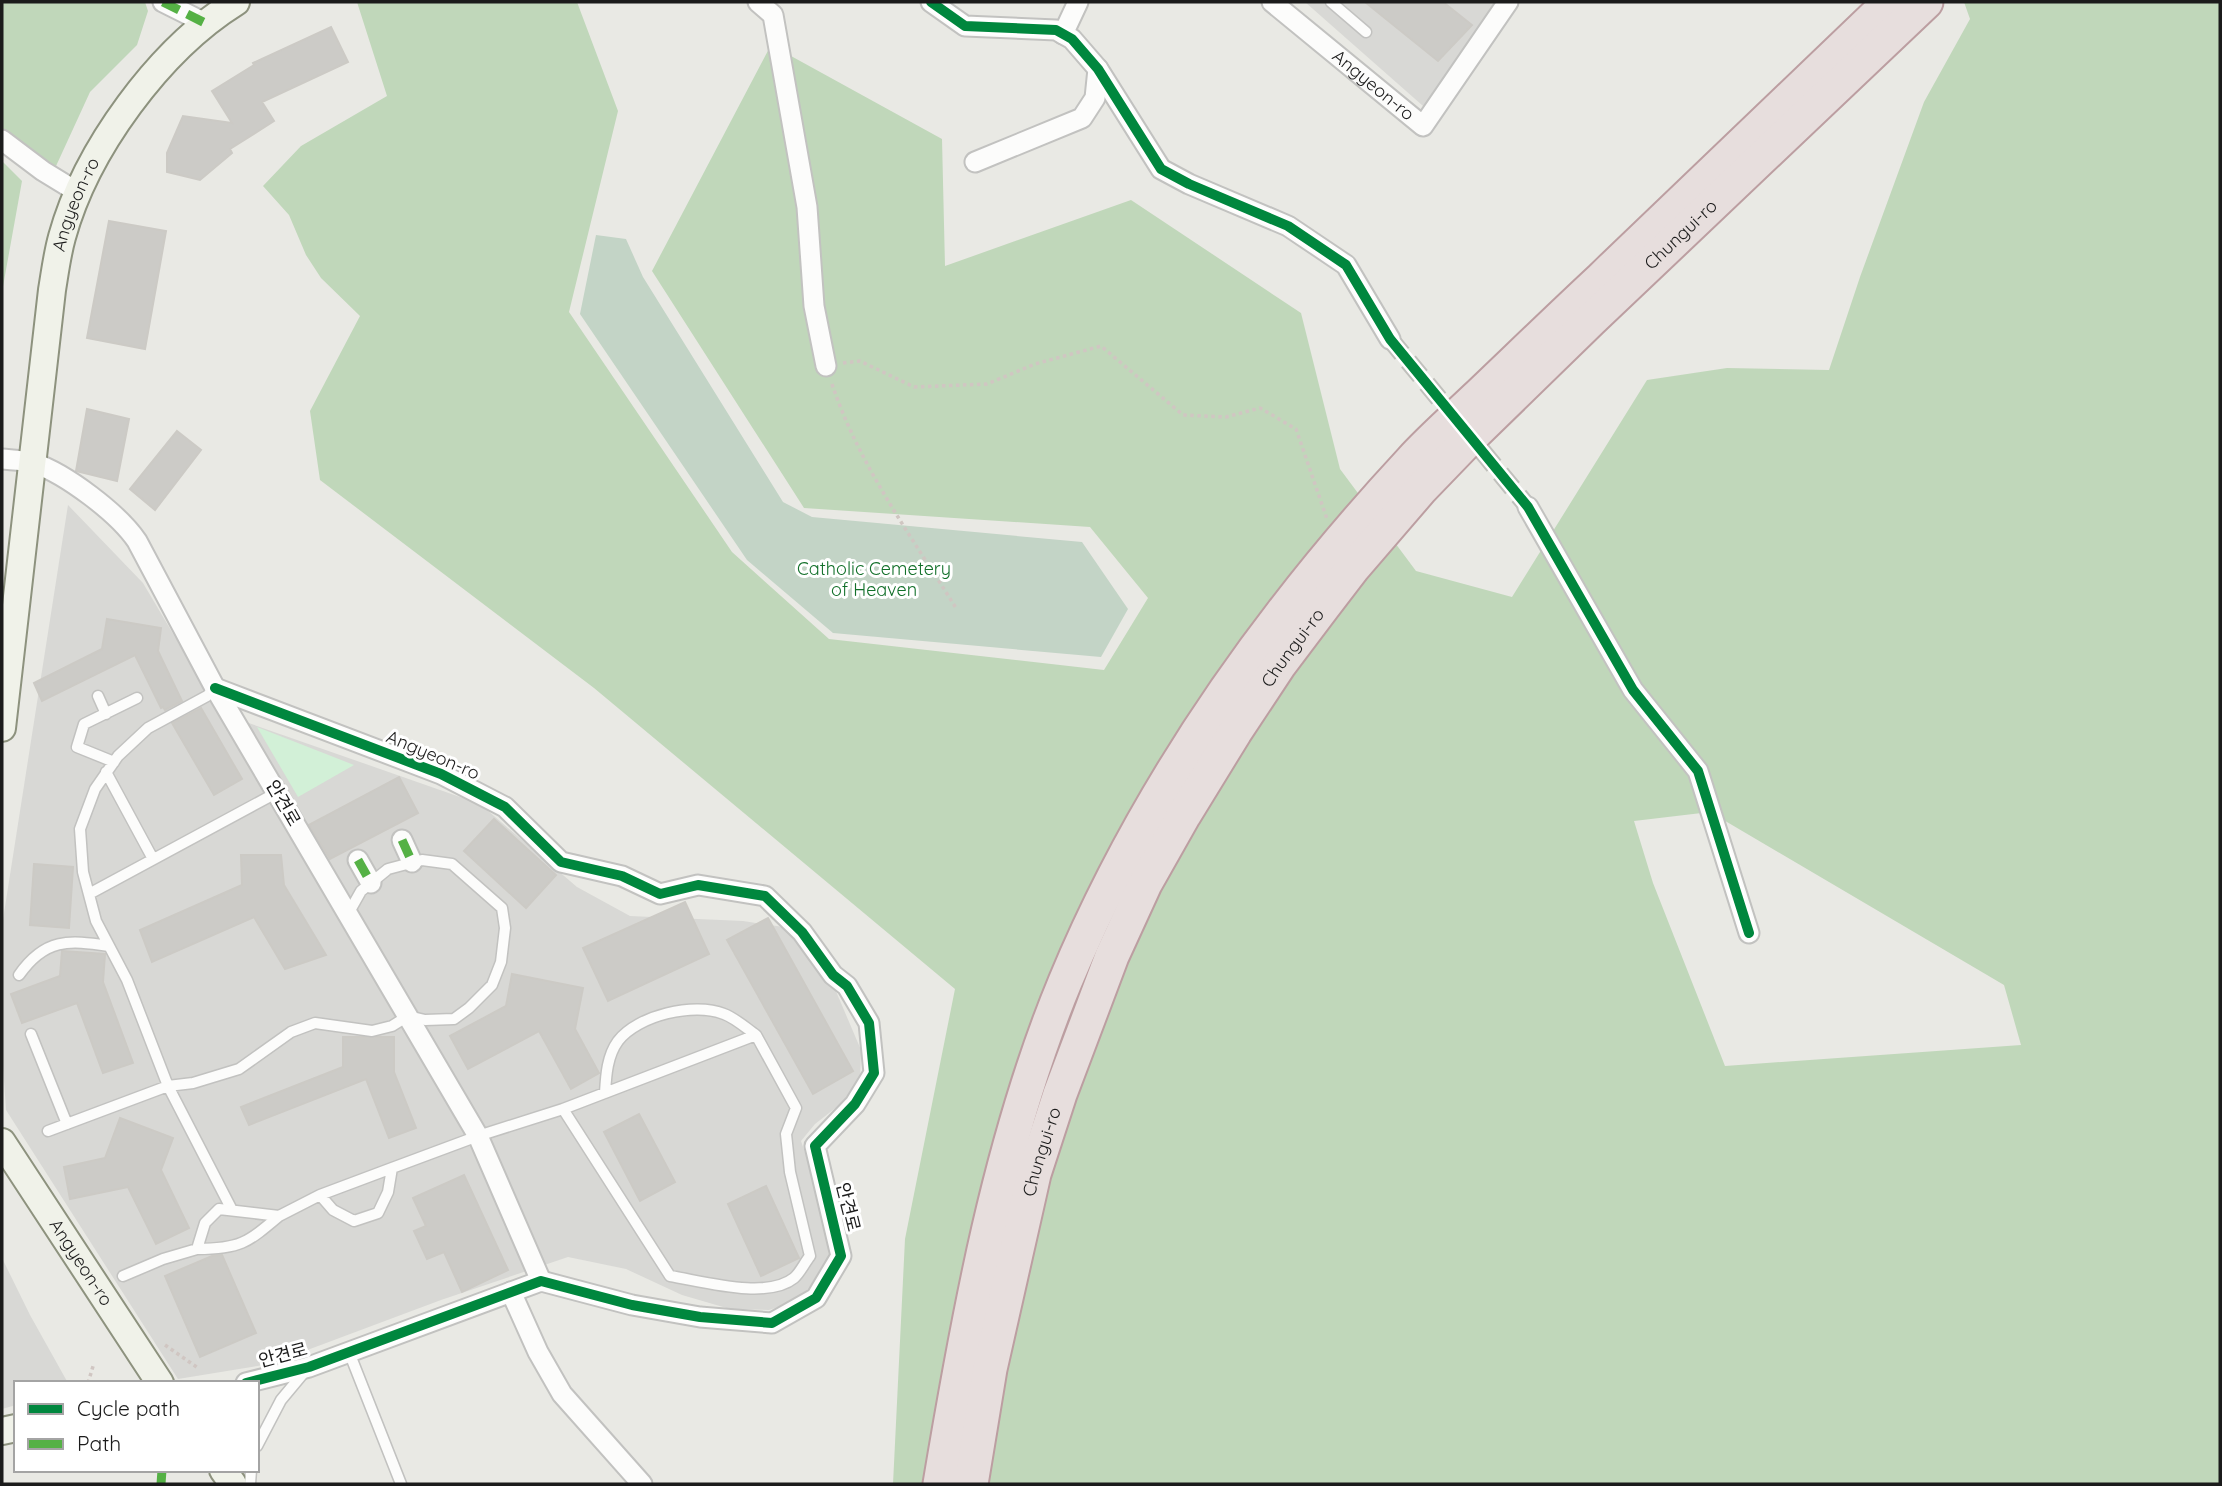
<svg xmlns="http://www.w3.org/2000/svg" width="2222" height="1486" viewBox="0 0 2222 1486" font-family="Quicksand,'Noto Sans KR',sans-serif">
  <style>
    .residential { fill: #d8d8d5 }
    .forest { fill: #c0d7ba; fill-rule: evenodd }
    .cemetery { fill: #c3d4c6 }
    .park { fill: #d2f0d7 }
    .building { fill: #cccbc7; stroke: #cccac5; stroke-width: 2 }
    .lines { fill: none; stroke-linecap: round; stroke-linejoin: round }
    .street-tunnel { stroke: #c0c0bc; stroke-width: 19; stroke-dasharray: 19 10; stroke-linecap: butt }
    .lane-casing { stroke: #c2c2c0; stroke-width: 13 }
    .street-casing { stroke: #c2c2c0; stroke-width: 23 }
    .secondary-casing { stroke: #8d927e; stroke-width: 30 }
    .highway-casing { stroke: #bc9ea1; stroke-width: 37 }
    .path { stroke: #d0c6c2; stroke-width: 3.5; stroke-dasharray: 3.5 3.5; stroke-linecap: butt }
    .lane { stroke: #fcfcfb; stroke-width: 10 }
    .street { stroke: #fcfcfb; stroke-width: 19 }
    .secondary { stroke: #f0f2e9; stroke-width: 26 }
    .highway { stroke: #e7dedd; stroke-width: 33 }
    .quiet { stroke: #55b145; stroke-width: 9; stroke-dasharray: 18 9; stroke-linecap: butt }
    .cycleway-casing { stroke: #fff; stroke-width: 15 }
    .cycleway { stroke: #00873e; stroke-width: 10 }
    .labels { text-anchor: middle; stroke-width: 6; stroke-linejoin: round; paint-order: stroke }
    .street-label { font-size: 18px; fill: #1b1b1b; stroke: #fff }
    .park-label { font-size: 18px; fill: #12702a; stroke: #fff }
  </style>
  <rect width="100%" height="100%" fill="#e9e9e4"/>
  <path class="residential" d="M 1305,2 L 1502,2 L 1431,113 Z
    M 68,505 L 143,583 L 220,713 L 480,804 L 577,887 L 630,916 L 743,921 L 783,927 L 835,989 L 861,1050 L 860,1081 L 838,1106 L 815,1124 L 801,1141 L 826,1214 L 829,1256 L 814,1281 L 799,1300 L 769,1310 L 730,1309 L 682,1295 L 626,1269 L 568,1257 L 441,1300 L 270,1364 L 178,1379 L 6,1110 L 2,1051 L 2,926 Z
    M 2,1258 L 30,1315 L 68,1383 L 16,1383 L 16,1405 L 2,1409 Z"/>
  <path class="forest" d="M 2,2 L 145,2 L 148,11 L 137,45 L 90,92 L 51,177 L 2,132 Z
    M 357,2 L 577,2 L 618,111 L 569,312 L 732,552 L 829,639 L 1104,670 L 1148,598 L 1090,527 L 804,508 L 652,271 L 771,45 L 942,139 L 945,266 L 1131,200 L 1301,313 L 1340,469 L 1416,571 L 1512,597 L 1647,380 L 1727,368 L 1829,370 L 1860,277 L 1924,102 L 1970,19 L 1964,2 L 2220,2 L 2220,1484 L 893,1484 L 905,1239 L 955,989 L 594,688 L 320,480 L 310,411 L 360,316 L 321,278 L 306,255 L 289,215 L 263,186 L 301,146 L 387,96 ZM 1710,812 L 2004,985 L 2021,1045 L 1725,1066 L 1653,883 L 1634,821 Z
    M 2,161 L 22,181 L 2,292 Z"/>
  <path class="cemetery" d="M 596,235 L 626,239 L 643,277 L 783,502 L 812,517 L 1082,542 L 1128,609 L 1101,657 L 833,633 L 747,560 L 580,314 Z"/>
  <path class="park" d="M 257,727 L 354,765 L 298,797 Z"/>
  <path class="building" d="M 1365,2 L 1443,2 L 1472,25 L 1438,61 Z
    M 331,27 L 348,62 L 262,102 L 274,121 L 230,149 L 232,153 L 200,180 L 167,172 L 167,153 L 183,116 L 232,123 L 212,91 L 254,65 L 253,63 Z
    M 109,221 L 166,231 L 145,349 L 87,338 Z
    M 87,409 L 129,419 L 117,481 L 76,471 Z
    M 177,431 L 201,450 L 155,510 L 130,489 Z
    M 107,619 L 161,628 L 158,651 L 182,701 L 165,710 L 163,707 L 161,708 L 135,655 L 42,701 L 34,683 L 102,649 Z
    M 201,708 L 242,779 L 214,795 L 172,723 Z
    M 399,777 L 418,813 L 330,859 L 309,825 Z
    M 494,819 L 556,875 L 526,908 L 464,851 Z
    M 241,855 L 281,855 L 284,885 L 326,955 L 285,969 L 254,917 L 152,962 L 140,930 L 242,885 Z
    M 34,864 L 73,867 L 69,928 L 30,925 Z
    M 685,902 L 709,954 L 608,1001 L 583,948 Z
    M 768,918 L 853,1071 L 813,1094 L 727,940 Z
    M 62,951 L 105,954 L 103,982 L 133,1063 L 103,1073 L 77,1003 L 22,1023 L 11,994 L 60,976 Z
    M 512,974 L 583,988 L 575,1029 L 599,1073 L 571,1089 L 539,1031 L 468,1069 L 450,1036 L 506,1006 Z
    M 343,1037 L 394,1037 L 394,1072 L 416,1128 L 389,1138 L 366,1079 L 249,1125 L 241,1107 L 343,1067 Z
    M 639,1114 L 675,1182 L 640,1201 L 604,1132 Z
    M 120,1118 L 173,1138 L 161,1170 L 189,1228 L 156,1244 L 128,1187 L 70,1199 L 64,1167 L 105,1158 Z
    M 464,1175 L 508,1270 L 462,1292 L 444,1252 L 427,1259 L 414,1231 L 426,1226 L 413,1198 Z
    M 766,1186 L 799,1258 L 761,1276 L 728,1204 Z
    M 222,1255 L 256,1333 L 200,1357 L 165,1276 L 212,1256 Z"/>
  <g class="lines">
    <path class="street-tunnel" d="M 1390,339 L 1528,507"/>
    <defs>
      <path id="lane" d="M 1331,2 L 1366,32
        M 215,688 L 207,696 L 148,728 L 118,756 L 95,789 L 80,829 L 83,872 L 96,921 L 127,980 L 168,1086 L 232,1210
        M 98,696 L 106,714
        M 114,762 L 77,747 L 84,724 L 137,698
        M 106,772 L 153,859
        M 89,894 L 276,793
        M 19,975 C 45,938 68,940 109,946
        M 31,1034 L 67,1124
        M 605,1093 C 606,1076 607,1056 618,1041 C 638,1015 694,1002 724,1014 C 735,1018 746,1028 756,1035
        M 48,1131 L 168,1086 L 193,1083 L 239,1069 L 291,1032 L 315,1023 L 372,1031 L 392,1026 L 408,1016 L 425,1020 L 454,1019 L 469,1008 L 492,985 L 501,962 L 505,928 L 502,908 L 452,864 L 422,860 L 388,869 L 361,891 L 348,914
        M 320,1195 L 333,1210 L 354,1221 L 378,1213 L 388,1192 L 392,1168
        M 197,1249 C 240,1249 247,1243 279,1216
        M 123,1276 L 163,1259 L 197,1249 L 205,1223 L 219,1209 L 279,1216 L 320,1195 L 392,1168 L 478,1136 L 563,1109 L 670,1276 C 702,1281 767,1300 794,1278 C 800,1273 805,1262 810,1256 L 790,1172 L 786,1134 L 796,1108 L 756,1035 L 563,1109
        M 349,1352 L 401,1484
        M 257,1446 L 281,1400 L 306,1370
        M 250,1484 L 251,1470"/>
      <g id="street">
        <path d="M 163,2 L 205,23"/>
        <path d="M 758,2 L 773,15 L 807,207 L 814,306 L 826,366"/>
        <path d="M 931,2 L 965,26 L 1056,30 L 1072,39 L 1098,69 L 1161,169 L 1189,184 L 1288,226 L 1346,265 L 1390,339"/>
        <path id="s1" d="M 1272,2 L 1423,126 L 1508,2"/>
        <path d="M 1063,34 L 1078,2"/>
        <path d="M 2,140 L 43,171 L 79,193"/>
        <path d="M 975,162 L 1082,118 L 1095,98 L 1098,69"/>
        <path d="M 2,459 C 12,460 24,460 34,463 C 66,474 118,513 137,541 L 215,688 L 478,1136 L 541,1281"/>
        <path d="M 1528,507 L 1633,690 L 1698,771 L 1749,933"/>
        <path d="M 215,688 L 441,774 L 505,807 L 561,862 L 622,876 L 660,894 L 698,885 L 765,896 L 802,932 L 833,975 L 847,986 L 869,1023 L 874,1073 L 855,1104 L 815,1146 L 841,1256 L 816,1298 L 772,1323 L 700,1317 L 632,1305 L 541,1281 L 309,1367 L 246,1383"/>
        <path d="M 402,840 L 412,862"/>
        <path d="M 358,860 L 371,883"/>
        <path d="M 511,1292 L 538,1352 L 562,1394 L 642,1484"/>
      </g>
      <g id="secondary">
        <path id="s2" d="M 2,728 L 52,290 C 55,272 57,255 62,237 C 86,150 159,50 236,2"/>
        <path id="s3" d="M 2,1142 L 160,1383"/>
        <path d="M 2,1431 L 16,1428"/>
        <path d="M 223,1470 L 233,1484"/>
      </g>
      <g id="highway">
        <path d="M 940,1484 C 968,1317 1000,1139 1065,982 C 1146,787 1268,615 1411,461 C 1431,439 1454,419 1476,398 C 1518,358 1559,318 1601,279 C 1697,186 1794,94 1890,2"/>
        <path id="s4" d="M 971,1484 L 990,1369 L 1020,1236 L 1034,1174 L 1060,1094 L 1112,956 L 1145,884 L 1184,815 L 1235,732 L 1280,664 L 1323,607 L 1353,568 L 1421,489 L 1476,432 L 1591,320 L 1926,2"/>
      </g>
    </defs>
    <use href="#lane" class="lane-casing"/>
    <use href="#street" class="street-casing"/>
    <use href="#secondary" class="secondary-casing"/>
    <use href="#highway" class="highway-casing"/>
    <path class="path" d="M 843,363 L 860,361 L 914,387 L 987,384 L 1035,364 L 1101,346 L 1183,415 L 1226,417 L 1260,408 L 1296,429 L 1327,519
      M 832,384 C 859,465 911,536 956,608
      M 165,1345 L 198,1368
      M 88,1383 L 94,1363
      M 194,1470 L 197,1470"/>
    <use href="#lane" class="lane"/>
    <use href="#street" class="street"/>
    <use href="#secondary" class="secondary"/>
    <use href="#highway" class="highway"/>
    <path class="quiet" d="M 163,2 L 205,23
      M 402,840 L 412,862
      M 358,860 L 371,883
      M 161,1484 L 162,1470"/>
    <defs>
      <path id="cycleway" d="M 931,2 L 965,26 L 1056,30 L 1072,39 L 1098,69 L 1161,169 L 1189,184 L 1288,226 L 1346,265 L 1390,339 L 1528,507 L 1633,690 L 1698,771 L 1749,933
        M 215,688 L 441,774 L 505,807 L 561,862 L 622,876 L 660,894 L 698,885 L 765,896 L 802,932 L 833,975 L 847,986 L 869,1023 L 874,1073 L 855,1104 L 815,1146 L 841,1256 L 816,1298 L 772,1323 L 700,1317 L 632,1305 L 541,1281 L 309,1367 L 246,1383"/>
    </defs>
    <use href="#cycleway" class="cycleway-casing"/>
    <use href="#cycleway" class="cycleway"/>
  </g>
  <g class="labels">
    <g class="street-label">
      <text dy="6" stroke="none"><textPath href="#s1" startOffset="131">Angyeon-ro</textPath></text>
      <text dy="6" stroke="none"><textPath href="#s2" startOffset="530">Angyeon-ro</textPath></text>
      <text dy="6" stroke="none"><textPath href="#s4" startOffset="1474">Chungui-ro</textPath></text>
      <text dy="6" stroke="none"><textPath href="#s4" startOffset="906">Chungui-ro</textPath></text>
      <text transform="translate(433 755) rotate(23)" y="6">Angyeon-ro</text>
      <text transform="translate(283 803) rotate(60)" y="6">안견로</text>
      <text dy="6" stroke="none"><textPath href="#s4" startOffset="340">Chungui-ro</textPath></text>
      <text transform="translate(848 1207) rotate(76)" y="6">안견로</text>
      <text dy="6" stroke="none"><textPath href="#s3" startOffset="144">Angyeon-ro</textPath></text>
      <text transform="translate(283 1355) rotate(-15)" y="6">안견로</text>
    </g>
    <g class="park-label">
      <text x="874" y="575">Catholic Cemetery<tspan x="874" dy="21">of Heaven</tspan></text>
    </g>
  </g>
  <rect width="2222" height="1486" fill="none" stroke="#1b1b1b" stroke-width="7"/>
  <rect x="14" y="1381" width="245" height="91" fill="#ffffff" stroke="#a4a4a4" stroke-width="2"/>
  <rect x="28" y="1404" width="35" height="10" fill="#00873e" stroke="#a4a4a4" stroke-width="2"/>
  <text x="77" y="1416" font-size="21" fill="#1b1b1b">Cycle path</text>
  <rect x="28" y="1439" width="35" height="10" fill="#55b145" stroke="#a4a4a4" stroke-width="2"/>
  <text x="77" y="1451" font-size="21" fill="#1b1b1b">Path</text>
</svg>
